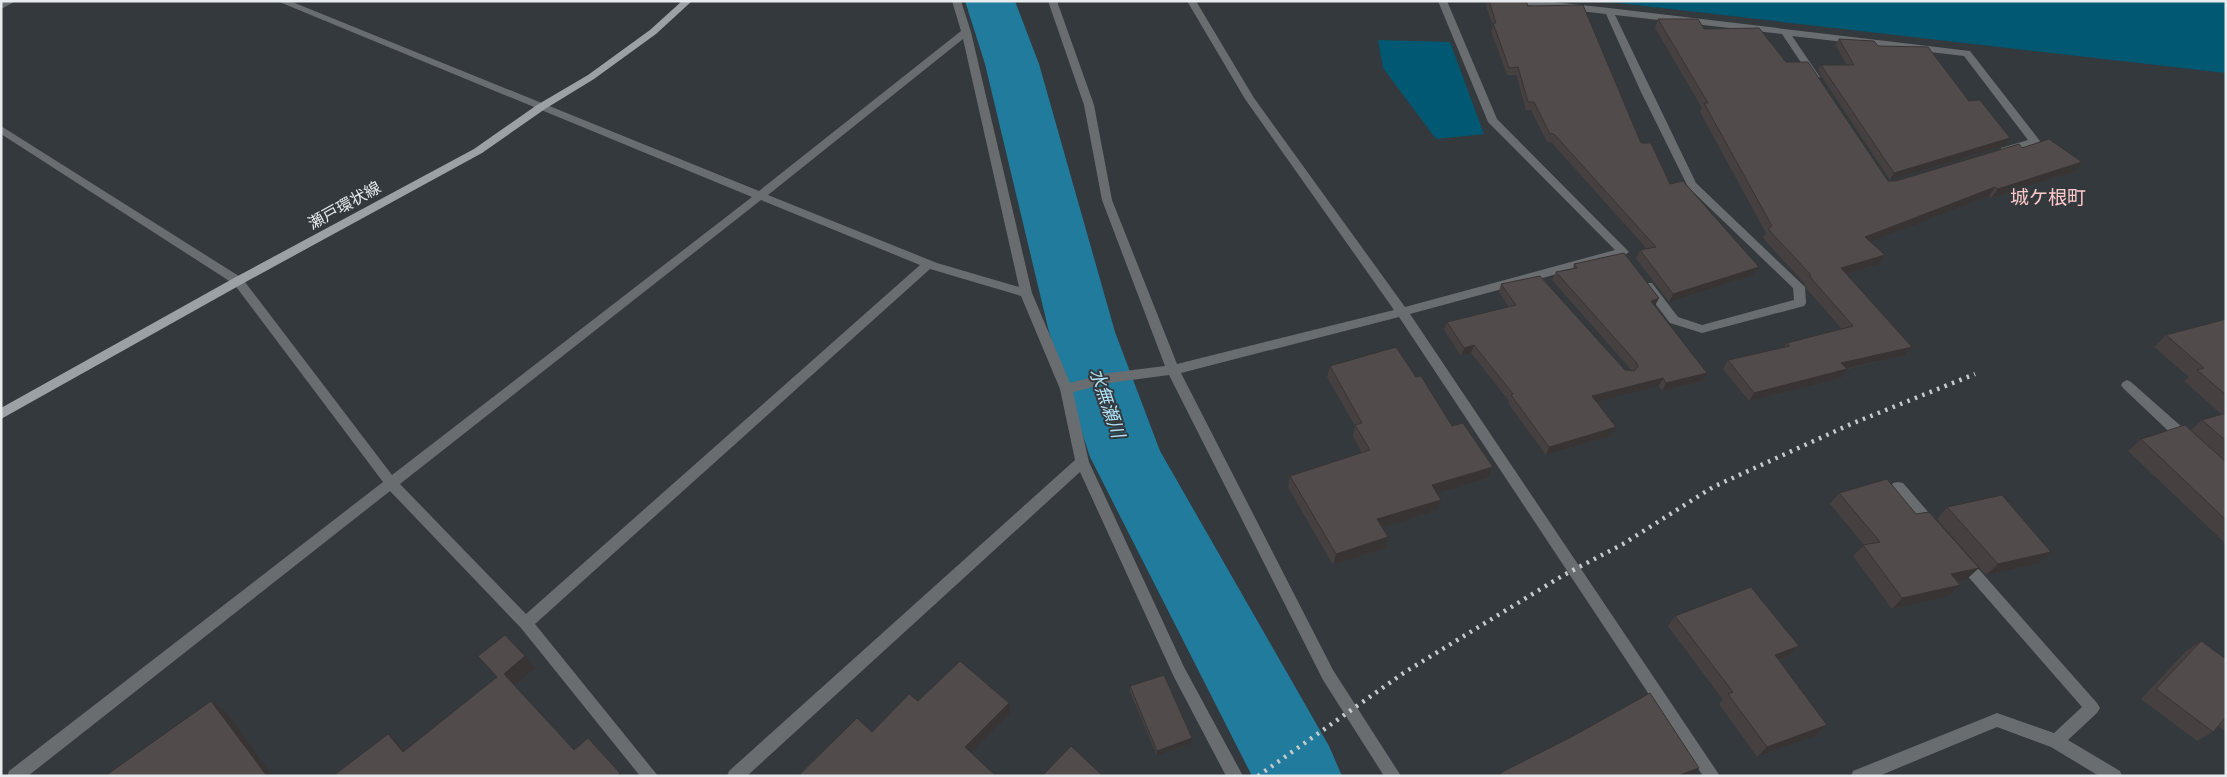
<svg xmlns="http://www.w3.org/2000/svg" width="2227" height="777" viewBox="0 0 2227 777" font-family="Inter,'Noto Sans JP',sans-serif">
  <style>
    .green { fill: #005873 }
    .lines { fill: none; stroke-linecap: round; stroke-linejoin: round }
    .river { fill: #217b9c; fill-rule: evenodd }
    .minor { fill: #6a6d6f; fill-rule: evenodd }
    .major { fill: #9ba1a4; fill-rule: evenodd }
    .rail { stroke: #c6cacc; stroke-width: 4.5; stroke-dasharray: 2.5 5.5; stroke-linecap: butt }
    .wall { fill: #474040 }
    .shaded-wall { fill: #393434 }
    .building { fill: #524b4b; stroke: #393434 }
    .labels { text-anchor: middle; stroke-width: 4; stroke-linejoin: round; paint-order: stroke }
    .street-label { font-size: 16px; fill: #e8ecee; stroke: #33393c }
    .water-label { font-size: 18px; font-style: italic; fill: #b0e1f7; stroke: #33393c }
    .quarter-label { font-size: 19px; fill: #fec9ca; stroke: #33393c }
  </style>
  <rect width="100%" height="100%" fill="#33393c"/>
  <path class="green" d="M 1602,1 L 2226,1 L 2226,73 L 1601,1 Z
    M 1378,40 L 1450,42 L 1484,134 L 1436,139 L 1383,68 Z"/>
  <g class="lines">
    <path class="river" d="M 965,1 L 1015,1 L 1039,64 L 1115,332 L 1160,451 L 1329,746 L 1342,776 L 1252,776 L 1090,457 L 1049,332 L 985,64 Z"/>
    <path class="minor" d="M 4,1 L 16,1 L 1,9 L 1,2 Z
      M 277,1 L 290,1 L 759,191 L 961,31 L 952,1 L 961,1 L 971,32 L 1032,293 L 1070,383 L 1109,373 L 1165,366 L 1102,200 L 1084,105 L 1048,1 L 1057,1 L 1094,105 L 1112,200 L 1177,364 L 1394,310 L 1245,99 L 1187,1 L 1196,1 L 1254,98 L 1405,307 L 1615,250 L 1488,122 L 1438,1 L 1447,1 L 1497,119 L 1629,252 L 1623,256 L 1410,314 L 1720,776 L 1703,776 L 1399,317 L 1181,373 L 1333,670 L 1401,776 L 1384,776 L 1323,680 L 1169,375 L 1109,383 L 1073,392 L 1089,462 L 1184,667 L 1243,776 L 1226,776 L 1174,677 L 1080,472 L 747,776 L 727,776 L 729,771 L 1075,460 L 1060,389 L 1021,296 L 930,269 L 535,624 L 658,776 L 640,776 L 521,628 L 390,491 L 28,776 L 7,776 L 9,771 L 383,482 L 234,284 L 1,134 L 1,126 L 242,278 L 392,475 L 752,197 ZM 963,39 L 1019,287 L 937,263 L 768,195 ZM 761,200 L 920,265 L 526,614 L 400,484 Z
      M 1514,1 L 1544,1 L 1609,8 L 1970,51 L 2040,141 L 2039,143 L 2005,153 L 2001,152 L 2001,148 L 2028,140 L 1964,56 L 1792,36 L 1820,77 L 1815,80 L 1812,79 L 1782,34 L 1615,15 L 1696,183 L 1805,287 L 1806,303 L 1804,306 L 1702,333 L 1670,323 L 1644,289 L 1642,286 L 1644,283 L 1652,283 L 1678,317 L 1702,325 L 1794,300 L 1793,288 L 1688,187 L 1641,92 L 1606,14 L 1518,4 Z
      M 2127,380 L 2131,382 L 2191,435 L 2192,439 L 2191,443 L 2181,443 L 2123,388 L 2121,385 L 2123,382 Z
      M 1898,482 L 1903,483 L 1936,521 L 1938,525 L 1936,529 L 1931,531 L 1926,529 L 1893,491 L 1891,487 L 1893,483 Z
      M 1963,555 L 1968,557 L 2097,703 L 2100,708 L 2097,713 L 2068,740 L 2120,771 L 2122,776 L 2099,776 L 2051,747 L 1997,727 L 1879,776 L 1851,776 L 1853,771 L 1997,713 L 2054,733 L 2082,707 L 1958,565 L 1956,561 L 1958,557 Z"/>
    <path class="major" d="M 682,1 L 692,1 L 656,34 L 594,79 L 545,109 L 482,153 L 242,284 L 1,419 L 1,408 L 234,278 L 474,149 L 537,105 L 588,75 L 650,30 Z"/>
    <path class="rail" d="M 1258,776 L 1405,672 L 1562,576 L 1623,544 L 1713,487 L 1851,424 L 1975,374"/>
  </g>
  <path class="wall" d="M 1488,1 L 1526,1 L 1528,6 L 1641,143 L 1670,184 L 1759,267 L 1754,275 L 1669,302 L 1636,258 L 1640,250 L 1647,249 L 1551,142 L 1547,142 L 1531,110 L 1526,110 L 1516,75 L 1507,75 L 1491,31 L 1493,26 L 1486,6 Z
    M 1658,19 L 1704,29 L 1786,62 L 1888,181 L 1896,181 L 2022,148 L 2082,162 L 2075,171 L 1991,198 L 1989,196 L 1870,241 L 1879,264 L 1846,274 L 1912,347 L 1905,355 L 1847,369 L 1841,378 L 1749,401 L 1723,369 L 1728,360 L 1784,347 L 1787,343 L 1842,329 L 1805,287 L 1804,283 L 1763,238 L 1766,233 L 1700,112 L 1702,108 L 1655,28 Z
    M 1839,39 L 1878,46 L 1969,101 L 2010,138 L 2006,145 L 1890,180 L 1818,71 L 1821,65 L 1847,65 L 1835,45 Z
    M 1574,264 L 1655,306 L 1707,373 L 1702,381 L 1662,391 L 1659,386 L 1596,402 L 1612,435 L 1546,455 L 1508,403 L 1509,401 L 1471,353 L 1461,356 L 1444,330 L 1447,322 L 1509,307 L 1499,292 L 1501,284 L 1625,370 L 1632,371 L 1552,280 L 1556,272 L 1573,268 Z
    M 2226,319 L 2226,544 L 2128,451 L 2141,439 L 2191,430 L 2202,420 L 2221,414 L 2184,381 L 2189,377 L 2154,347 L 2166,335 Z
    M 1330,366 L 1416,377 L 1452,426 L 1493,467 L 1488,478 L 1437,493 L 1437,510 L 1382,527 L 1388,537 L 1385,548 L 1333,565 L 1288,487 L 1290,476 L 1362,453 L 1353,436 L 1355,426 L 1327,377 Z
    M 1839,493 L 1967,579 L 1957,581 L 1949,596 L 1892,609 L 1853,556 L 1864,545 L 1830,504 Z
    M 1947,507 L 2051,552 L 2039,563 L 1986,575 L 1937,519 Z
    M 1675,616 L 1799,646 L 1789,656 L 1779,661 L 1827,725 L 1817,735 L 1757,757 L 1719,704 L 1723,700 L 1668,626 Z
    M 2201,641 L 2226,659 L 2226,731 L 2218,726 L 2213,732 L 2197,741 L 2141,699 L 2186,651 Z
    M 1130,686 L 1191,743 L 1157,756 L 1130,692 Z"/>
  <path class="shaded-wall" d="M 2010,138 L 2006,145 L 1890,180 L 1894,173 Z
    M 2082,162 L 2075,171 L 1991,198 L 1998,189 Z
    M 1995,187 L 1989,196 L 1859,246 L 1865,237 Z
    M 1885,255 L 1879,264 L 1835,277 L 1841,268 Z
    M 1759,267 L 1754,275 L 1669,302 L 1673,294 Z
    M 1659,298 L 1655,306 L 1651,301 Z
    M 1474,345 L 1471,353 L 1461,356 L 1464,348 Z
    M 1912,347 L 1905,355 L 1835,371 L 1841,363 Z
    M 1847,369 L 1841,378 L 1749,401 L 1754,393 Z
    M 1707,373 L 1702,381 L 1662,391 L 1666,383 Z
    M 1663,378 L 1659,386 L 1588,404 L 1592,396 Z
    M 1616,427 L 1612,435 L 1546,455 L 1549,447 Z
    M 1493,467 L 1488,478 L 1428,496 L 1432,485 Z
    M 1441,500 L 1437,510 L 1374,530 L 1377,519 Z
    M 1388,537 L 1385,548 L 1333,565 L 1336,554 Z
    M 2051,552 L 2039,563 L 1986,575 L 1998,564 Z
    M 1979,568 L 1967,579 L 1940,585 L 1951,574 Z
    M 1960,585 L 1949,596 L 1892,609 L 1902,598 Z
    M 1799,646 L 1789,656 L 1766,666 L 1775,655 Z
    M 525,656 L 535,668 L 514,685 L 504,674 Z
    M 211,701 L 226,712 L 273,776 L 267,776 Z
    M 1009,703 L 1010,713 L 967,756 L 965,747 Z
    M 1827,725 L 1817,735 L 1757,757 L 1767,747 Z
    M 388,734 L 400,745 L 415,763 L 403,752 Z
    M 1192,738 L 1191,743 L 1157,756 L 1157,751 Z
    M 1699,768 L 1692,776 L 1677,776 Z"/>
  <path class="building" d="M 1489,1 L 1526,1 L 1528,6 L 1583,5 L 1641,143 L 1651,143 L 1670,184 L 1683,181 L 1759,267 L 1673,294 L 1640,250 L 1656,247 L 1554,134 L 1550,134 L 1534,102 L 1528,102 L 1518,67 L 1509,68 L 1493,23 L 1496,23 Z
    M 1658,19 L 1698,19 L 1704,29 L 1759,28 L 1786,62 L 1808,62 L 1888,181 L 1896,181 L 2019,144 L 2022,148 L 2049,139 L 2082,162 L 1998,189 L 1995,187 L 1865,237 L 1885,255 L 1841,268 L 1912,347 L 1841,363 L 1847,369 L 1754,393 L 1728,360 L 1790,346 L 1787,343 L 1853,326 L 1811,278 L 1810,274 L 1768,229 L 1772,226 L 1704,103 L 1708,103 Z
    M 1839,39 L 1874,41 L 1878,46 L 1928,47 L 1969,101 L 1980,100 L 2010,138 L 1894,173 L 1821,65 L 1854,65 Z
    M 1624,253 L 1659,298 L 1651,301 L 1707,373 L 1666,383 L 1663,378 L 1592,396 L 1616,427 L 1549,447 L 1511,395 L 1513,394 L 1474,345 L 1464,348 L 1447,322 L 1516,305 L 1501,284 L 1540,276 L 1625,370 L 1634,371 L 1638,367 L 1636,362 L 1556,272 L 1577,268 L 1574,264 Z
    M 2226,319 L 2226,395 L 2197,370 L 2204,368 L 2166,335 Z
    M 1396,347 L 1416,377 L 1421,376 L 1452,426 L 1463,423 L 1493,467 L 1432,485 L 1441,500 L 1377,519 L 1388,537 L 1336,554 L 1290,476 L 1370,450 L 1355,425 L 1362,423 L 1330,366 Z
    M 2226,413 L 2226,441 L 2202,420 Z
    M 2185,425 L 2226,462 L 2226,520 L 2141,439 Z
    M 1887,479 L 1916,514 L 1929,512 L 1979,568 L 1951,574 L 1960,585 L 1902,598 L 1863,545 L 1880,542 L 1839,493 Z
    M 2002,495 L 2051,552 L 1998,564 L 1947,507 Z
    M 1751,587 L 1799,646 L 1775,655 L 1827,725 L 1767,747 L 1728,694 L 1733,692 L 1675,616 Z
    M 505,635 L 525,656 L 504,674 L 574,750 L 588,738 L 620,773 L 617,776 L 333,776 L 388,734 L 403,752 L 497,677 L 478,656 Z
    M 2201,641 L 2226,659 L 2226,717 L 2213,732 L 2156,689 Z
    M 960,661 L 1009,703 L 965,747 L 996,776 L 798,776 L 857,718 L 872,732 L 909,694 L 918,701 Z
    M 1164,675 L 1192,738 L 1157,751 L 1130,686 Z
    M 1650,693 L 1699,768 L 1677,776 L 1497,776 L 1506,770 L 1575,735 Z
    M 211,701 L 267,776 L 105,776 Z
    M 1071,746 L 1103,776 L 1042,776 Z"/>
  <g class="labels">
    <g class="street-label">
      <text transform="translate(344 205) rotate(-29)" y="6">瀬戸環状線</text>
    </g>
    <g class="water-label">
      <text transform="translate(1107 403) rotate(71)" y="6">水無瀬川</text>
    </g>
    <g class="quarter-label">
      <text x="2048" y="204">城ケ根町</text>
    </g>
  </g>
  <rect width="2227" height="777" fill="none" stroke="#e8ecee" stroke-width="5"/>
</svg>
